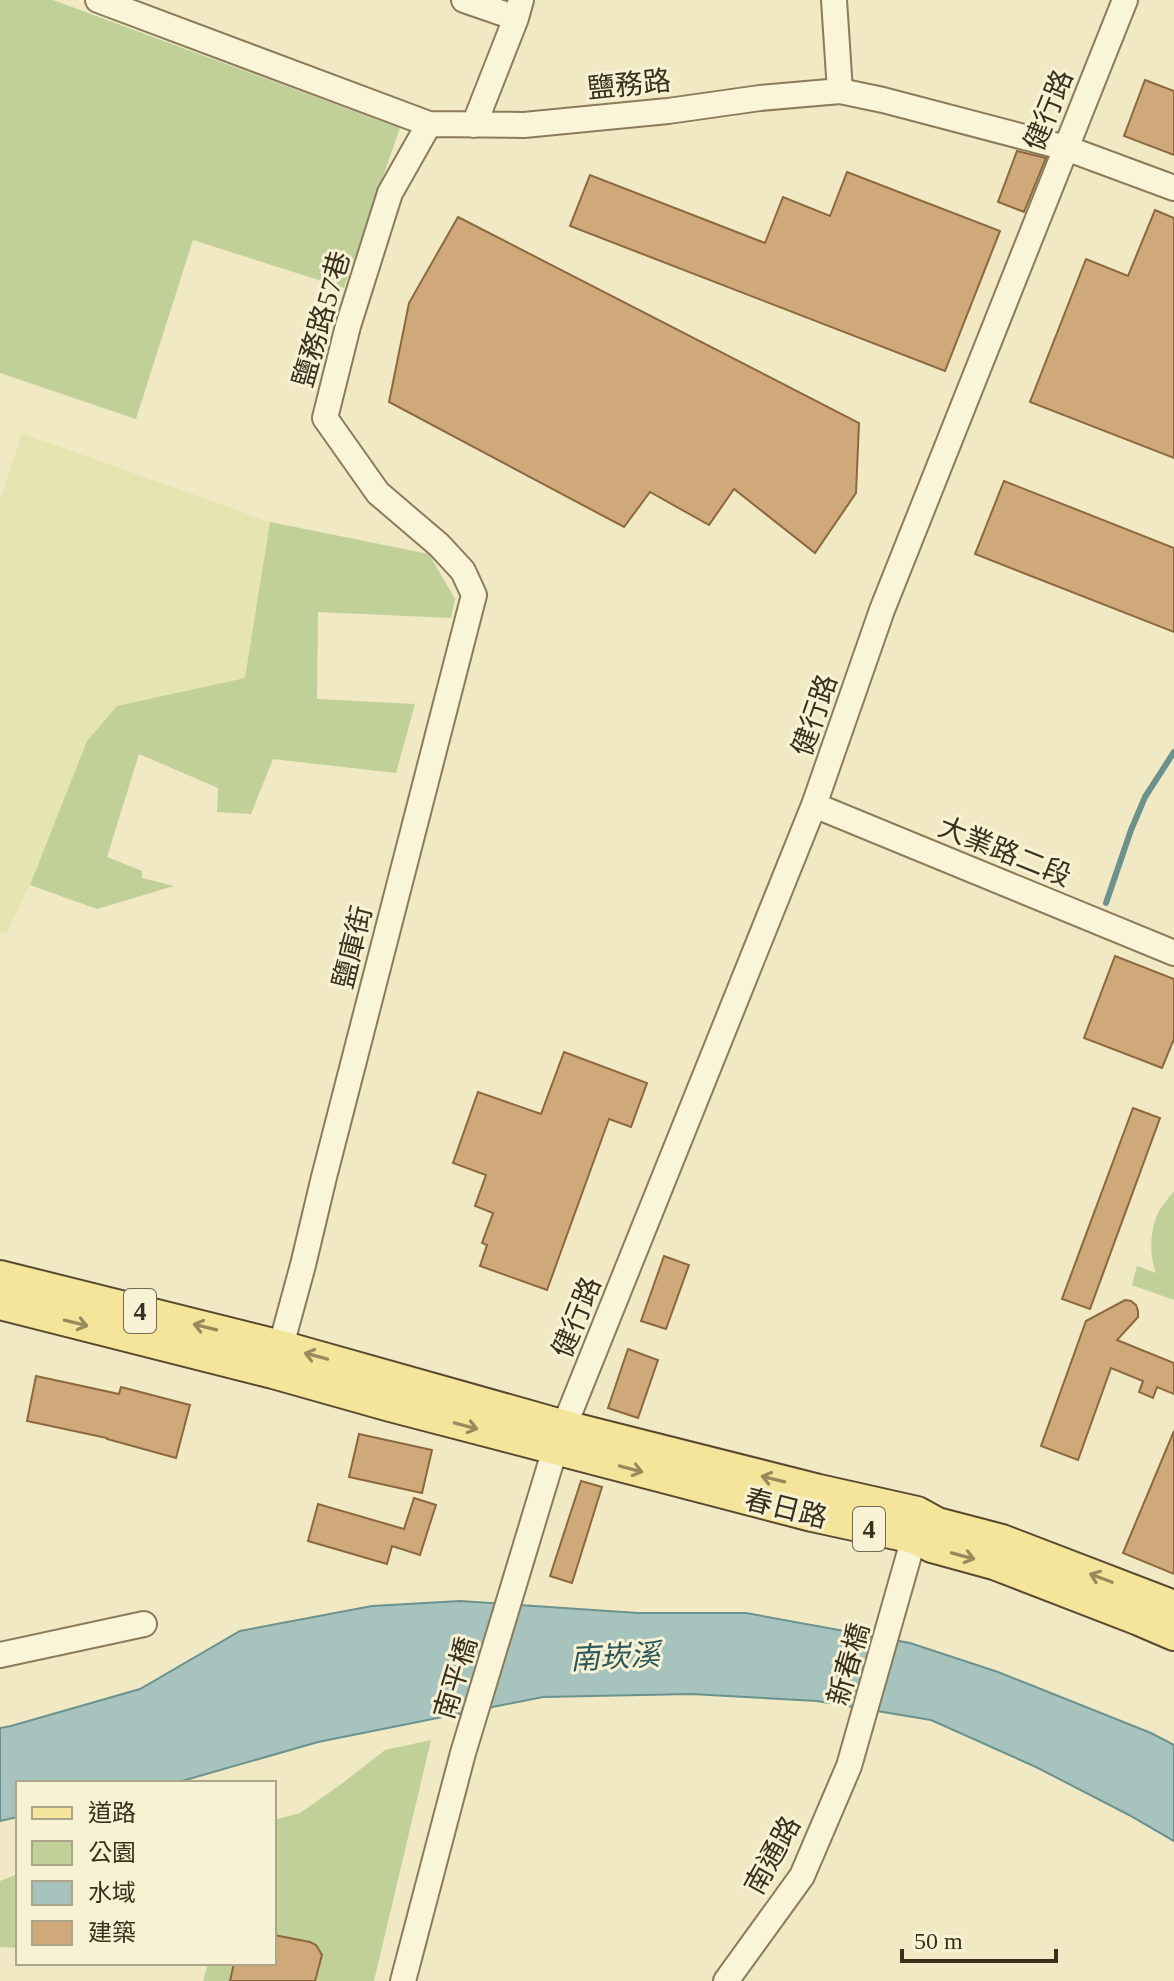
<svg xmlns="http://www.w3.org/2000/svg" width="1174" height="1981" viewBox="0 0 1174 1981" font-family="'Times New Roman','Noto Sans TC',serif">
  <style>
    .farmland { fill: #e6e5b1 }
    .green { fill: #c1cf98 }
    .water { fill: #a6c3be; stroke: #6c928e; stroke-width: 2 }
    .lines { fill: none; stroke-linecap: round; stroke-linejoin: round }
    .stream { stroke: #6c928e; stroke-width: 6 }
    .building { fill: #cfa979; stroke: #8c683f; stroke-width: 2 }
    .minor-casing { stroke: #8c7b5a; stroke-width: 28 }
    .major-casing { stroke: #59482e; stroke-width: 34 }
    .minor { stroke: #faf5d8; stroke-width: 24 }
    .major { stroke: #f4e59b; stroke-width: 30 }
    .oneway { stroke: #988a5c }
    .labels { text-anchor: middle; stroke-width: 6; stroke-linejoin: round; paint-order: stroke }
    .shield { fill: #f7f2d4; stroke: #736a55; stroke-width: 2 }
    .shield-label { font-size: 26px; font-weight: bold; fill: #3b301e }
    .street-label { font-size: 28px; fill: #3b301e; stroke: #f7f2d4 }
    .water-label { font-size: 30px; font-style: italic; fill: #2d585b; stroke: #f7f2d4 }
  </style>
  <rect width="100%" height="100%" fill="#f0e9c4"/>
  <path class="farmland" d="M 22,433 L 270,522 L 245,678 L 117,706 L 87,741 L 30,885 L 6,934 L 0,932 L 0,500 Z"/>
  <path class="green" d="M 0,0 L 53,0 L 400,128 L 344,288 L 193,240 L 136,419 L 0,373 Z
    M 270,522 L 429,554 L 455,599 L 451,618 L 318,612 L 317,699 L 415,704 L 396,773 L 273,759 L 251,814 L 217,812 L 218,788 L 139,754 L 107,857 L 142,871 L 142,878 L 174,886 L 97,909 L 30,885 L 87,741 L 117,706 L 245,678 Z
    M 1174,1191 L 1174,1300 L 1132,1285 L 1137,1266 L 1156,1273 C 1149,1255 1150,1231 1158,1213 C 1162,1205 1169,1198 1174,1191 Z
    M 431,1740 L 374,1981 L 203,1981 L 207,1967 L 199,1963 L 274,1963 L 274,1820 L 300,1813 L 340,1785 L 385,1750 Z
    M 18,1874 L 18,1948 L 0,1947 L 0,1881 Z"/>
  <path class="water" d="M 460,1601 L 638,1613 L 746,1613 L 910,1643 L 998,1672 L 1151,1733 L 1174,1745 L 1174,1841 L 1129,1815 L 1036,1767 L 931,1720 L 817,1701 L 691,1694 L 543,1697 L 318,1742 L 175,1783 L 18,1783 L 18,1817 L 0,1821 L 0,1728 L 11,1726 L 140,1689 L 240,1631 L 372,1606 Z"/>
  <g class="lines">
    <path class="stream" d="M 1106,903 L 1131,830 L 1145,797 L 1174,752"/>
  </g>
  <path class="building" d="M 1145,80 L 1174,91 L 1174,155 L 1124,136 Z
    M 1017,151 L 1046,158 L 1024,212 L 998,202 Z
    M 847,172 L 1000,231 L 945,371 L 570,226 L 590,175 L 765,243 L 783,197 L 830,216 Z
    M 1155,210 L 1174,218 L 1174,458 L 1030,402 L 1086,259 L 1128,276 Z
    M 458,217 L 859,423 L 856,493 L 815,553 L 734,489 L 709,525 L 650,492 L 624,527 L 389,402 L 409,303 Z
    M 1004,481 L 1174,548 L 1174,632 L 975,554 Z
    M 1115,956 L 1174,979 L 1174,1039 L 1162,1068 L 1084,1038 Z
    M 564,1052 L 647,1083 L 631,1127 L 609,1119 L 547,1290 L 480,1266 L 487,1245 L 482,1243 L 493,1213 L 475,1206 L 486,1175 L 453,1163 L 478,1092 L 541,1114 Z
    M 1133,1108 L 1160,1118 L 1090,1309 L 1062,1299 Z
    M 664,1256 L 689,1265 L 666,1329 L 641,1321 Z
    M 1125,1300 L 1131,1301 L 1136,1305 L 1138,1311 L 1138,1317 L 1117,1340 L 1174,1363 L 1174,1394 L 1157,1387 L 1153,1398 L 1139,1392 L 1143,1381 L 1111,1368 L 1078,1460 L 1041,1446 L 1086,1321 Z
    M 628,1349 L 658,1360 L 638,1418 L 608,1408 Z
    M 36,1376 L 119,1394 L 121,1387 L 190,1405 L 176,1458 L 107,1439 L 107,1438 L 27,1421 Z
    M 1174,1431 L 1174,1574 L 1123,1553 Z
    M 359,1434 L 432,1450 L 422,1493 L 349,1477 Z
    M 581,1481 L 602,1487 L 572,1583 L 550,1576 Z
    M 414,1498 L 436,1505 L 420,1555 L 392,1546 L 387,1564 L 308,1541 L 318,1504 L 404,1529 Z
    M 274,1935 L 310,1942 L 316,1945 L 322,1955 L 315,1981 L 230,1981 L 234,1963 L 274,1963 Z"/>
  <g class="lines">
    <defs>
      <path id="minor" d="M 98,0 L 429,124 L 524,125 L 668,111 L 760,98 L 840,91 L 883,100 L 1066,148 L 1174,188
        M 464,0 L 516,18
        M 834,0 L 840,91
        M 474,125 L 516,18 L 521,0
        M 814,805 L 1174,953
        M 276,1364 L 303,1265 L 324,1177 L 474,595 L 463,571 L 439,545 L 378,493 L 325,418 L 348,326 L 390,193 L 429,124
        M 0,1655 L 144,1624
        M 403,1981 L 463,1753 L 555,1449 L 814,805 L 882,610 L 1125,0
        M 726,1981 L 802,1876 L 849,1766 L 909,1555 L 915,1523"/>
      <path id="major" d="M 0,1276 L 281,1346 L 565,1426 L 819,1490 L 917,1512 L 937,1523 L 1002,1540 L 1174,1606
        M 0,1304 L 273,1373 L 390,1406 L 812,1516 L 914,1538 L 932,1547 L 994,1564 L 1139,1620 L 1174,1635"/>
    </defs>
    <use href="#minor" class="minor-casing"/>
    <use href="#major" class="major-casing"/>
    <use href="#minor" class="minor"/>
    <use href="#major" class="major"/>
  </g>
  <defs><path id="oneway-shaft" d="M-6 0H5M1.5-3L5.5 0L1.5 3" fill="none" stroke-width="1.6" stroke-linecap="round" stroke-linejoin="round" transform="scale(2)"/></defs>
  <g class="oneway">
    <use href="#oneway-shaft" transform="translate(76 1323) rotate(14)"/>
    <use href="#oneway-shaft" transform="translate(205 1327) rotate(-166)"/>
    <use href="#oneway-shaft" transform="translate(316 1356) rotate(-165)"/>
    <use href="#oneway-shaft" transform="translate(466 1426) rotate(15)"/>
    <use href="#oneway-shaft" transform="translate(631 1469) rotate(15)"/>
    <use href="#oneway-shaft" transform="translate(773 1479) rotate(-166)"/>
    <use href="#oneway-shaft" transform="translate(963 1556) rotate(15)"/>
    <use href="#oneway-shaft" transform="translate(1101 1578) rotate(-159)"/>
  </g>
  <g class="labels">
    <g class="shield">
      <rect x="124" y="1289" width="32" height="44" rx="6"/>
      <rect x="853" y="1507" width="32" height="44" rx="6"/>
    </g>
    <g class="shield-label">
      <text x="140" y="1320">4</text>
      <text x="869" y="1538">4</text>
    </g>
    <g class="street-label">
      <text transform="translate(629 84) rotate(-6)" y="10">鹽務路</text>
      <text transform="translate(1048 110) rotate(-68)" y="10">健行路</text>
      <text transform="translate(321 319) rotate(-74)" y="10">鹽務路57巷</text>
      <text transform="translate(814 715) rotate(-71)" y="10">健行路</text>
      <text transform="translate(1005 851) rotate(22)" y="10">大業路二段</text>
      <text transform="translate(352 947) rotate(-76)" y="10">鹽庫街</text>
      <text transform="translate(576 1317) rotate(-68)" y="10">健行路</text>
      <text transform="translate(786 1508) rotate(14)" y="10">春日路</text>
      <text transform="translate(848 1664) rotate(-74)" y="10">新春橋</text>
      <text transform="translate(455 1678) rotate(-73)" y="10">南平橋</text>
      <text transform="translate(772 1855) rotate(-61)" y="10">南通路</text>
    </g>
    <g class="water-label">
      <text transform="translate(615 1657) rotate(-3)" y="10">南崁溪</text>
    </g>
  </g>
  <rect x="16" y="1781" width="260" height="184" fill="#f7f2d4" stroke="#aca48b" stroke-width="2"/>
  <rect x="32" y="1807" width="40" height="12" fill="#f4e59b" stroke="#aca48b" stroke-width="2"/>
  <text x="88" y="1821" font-size="24" fill="#3b301e">道路</text>
  <rect x="32" y="1841" width="40" height="24" fill="#c1cf98" stroke="#aca48b" stroke-width="2"/>
  <text x="88" y="1861" font-size="24" fill="#3b301e">公園</text>
  <rect x="32" y="1881" width="40" height="24" fill="#a6c3be" stroke="#aca48b" stroke-width="2"/>
  <text x="88" y="1901" font-size="24" fill="#3b301e">水域</text>
  <rect x="32" y="1921" width="40" height="24" fill="#cfa979" stroke="#aca48b" stroke-width="2"/>
  <text x="88" y="1941" font-size="24" fill="#3b301e">建築</text>
  <path d="M902 1949v12h154v-12" fill="none" stroke="#3b301e" stroke-width="4"/>
  <text x="914" y="1949" font-size="24" fill="#3b301e" stroke="#f7f2d4" stroke-width="6" paint-order="stroke">50 m</text>
</svg>
